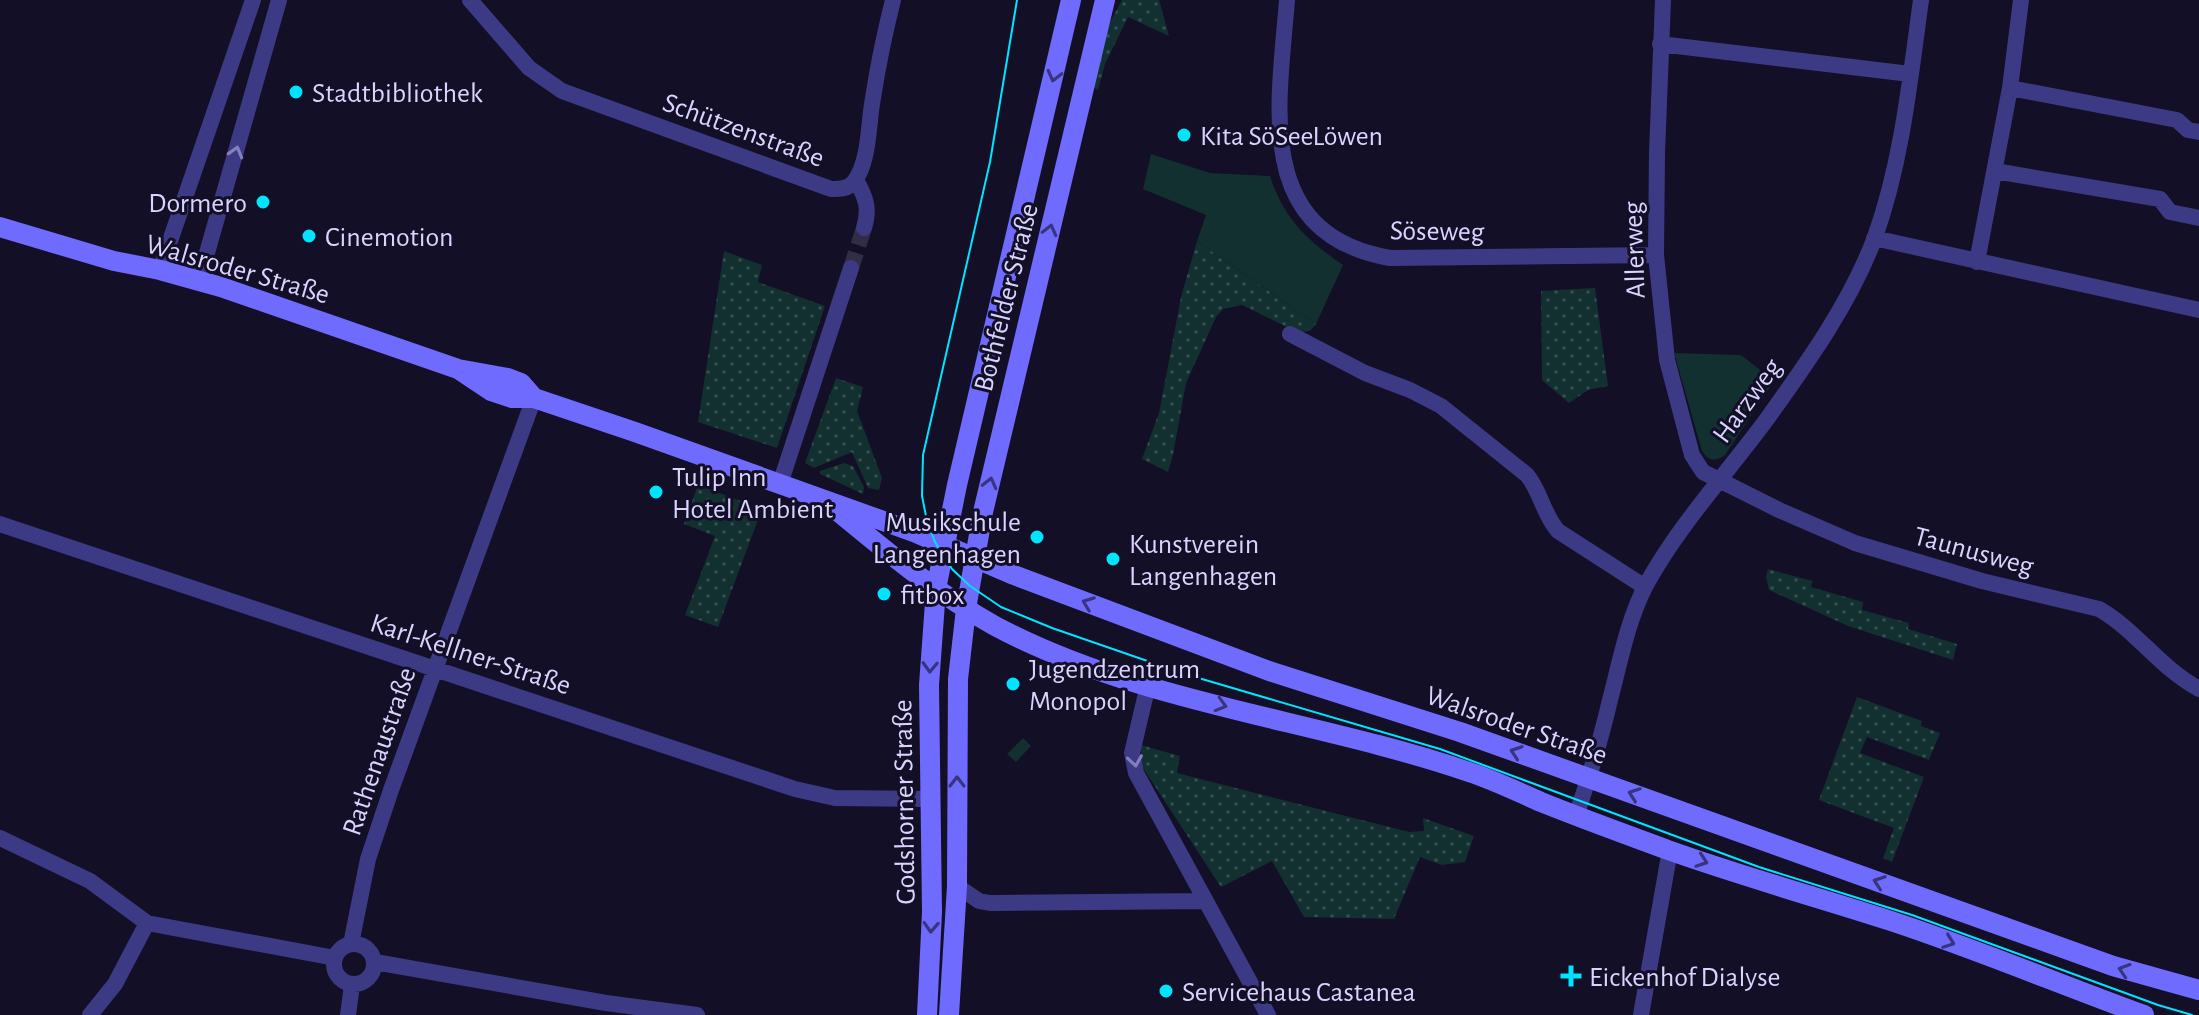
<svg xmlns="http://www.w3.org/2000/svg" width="2199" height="1015" viewBox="0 0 2199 1015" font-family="'Alegreya Sans',sans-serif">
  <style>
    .grass { fill: url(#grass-dots) }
    .park { fill: #12302f }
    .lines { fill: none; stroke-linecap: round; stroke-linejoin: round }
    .street-tunnel { stroke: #312d47; stroke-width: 16; stroke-dasharray: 16 8; stroke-linecap: butt }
    .street { stroke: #3d3a85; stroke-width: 16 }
    .secondary { stroke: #6f6bff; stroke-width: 20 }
    .tram { stroke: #00e5ff; stroke-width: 2 }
    .oneway { stroke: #38347d }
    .oneway2 { stroke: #837fbc }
    .poi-dot { fill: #00e5ff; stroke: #130f26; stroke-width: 3 }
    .labels { text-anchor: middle; stroke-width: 6; stroke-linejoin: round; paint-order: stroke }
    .poi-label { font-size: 28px; fill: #d9d4ff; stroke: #130f26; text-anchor: start }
    .street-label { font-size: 28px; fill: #d9d4ff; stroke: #130f26 }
  </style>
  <defs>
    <pattern id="grass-dots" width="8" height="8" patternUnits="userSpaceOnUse" patternTransform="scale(2)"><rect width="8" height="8" fill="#12302f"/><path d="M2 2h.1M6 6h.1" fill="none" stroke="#344d4e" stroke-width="1.8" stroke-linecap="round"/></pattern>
  </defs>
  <rect width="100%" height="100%" fill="#130f26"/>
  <path class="grass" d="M 1122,0 L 1159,0 L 1169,36 L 1128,17 L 1105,64 L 1098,90 L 1092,87 L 1108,26 Z
    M 1197,241 L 1316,324 L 1311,330 L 1299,333 L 1242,305 L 1223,309 L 1216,317 L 1186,383 L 1173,455 L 1168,472 L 1142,459 L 1159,413 L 1181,297 Z
    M 724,251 L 762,265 L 758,282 L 825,306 L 777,448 L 698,422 Z
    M 1595,288 L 1608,386 L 1588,390 L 1569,403 L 1542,380 L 1541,291 Z
    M 836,378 L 863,387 L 857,411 L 882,478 L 879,490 L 868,488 L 852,452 L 814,468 L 805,463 Z
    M 844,463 L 853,466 L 864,487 L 863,494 L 820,474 L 820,471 Z
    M 698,485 L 762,509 L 718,627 L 685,615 L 715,536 L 684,524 Z
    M 1768,569 L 1812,581 L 1811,587 L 1863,602 L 1862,610 L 1909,623 L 1908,629 L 1957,644 L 1953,660 L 1848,626 L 1769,590 L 1766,577 Z
    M 1857,697 L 1922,721 L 1921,726 L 1940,733 L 1929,760 L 1867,737 L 1860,753 L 1924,777 L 1892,862 L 1883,858 L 1894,828 L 1819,800 Z
    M 1141,745 L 1180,756 L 1177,773 L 1409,832 L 1424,831 L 1423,818 L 1474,836 L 1465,862 L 1442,865 L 1420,857 L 1394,919 L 1304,917 L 1272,861 L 1221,887 L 1141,765 Z"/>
  <path class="park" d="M 1151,154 L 1210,173 L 1270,176 C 1284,219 1307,240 1343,265 L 1316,324 L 1197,241 L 1206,215 L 1143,189 Z
    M 1674,353 L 1741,355 L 1774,381 L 1725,455 C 1716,462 1708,461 1702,451 Z
    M 1023,738 L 1031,746 L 1016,762 L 1007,754 Z"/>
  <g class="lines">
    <path class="street-tunnel" d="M 851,268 L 864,228"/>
    <path class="street" d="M 470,0 L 529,68 L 562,91 L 831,189 C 840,189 848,189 854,182 C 870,161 868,123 873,98 C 878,65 885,32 893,0
      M 1287,0 C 1279,104 1252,234 1390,258 L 1656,255
      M 1663,0 L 1657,153 L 1656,255 L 1667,360 L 1692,455 L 1703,472 L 1779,510 L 1855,543 L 1982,581 L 2099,609 C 2136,630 2160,668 2199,689
      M 1660,44 L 1910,74
      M 2010,88 L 2177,120 L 2188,130 L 2199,132
      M 1995,171 L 2160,199 L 2170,212 L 2199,218
      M 856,180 C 866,198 870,208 864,228
      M 1874,238 L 2199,310
      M 1977,262 L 2010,88 L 2021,0
      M 160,270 L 253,0
      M 199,281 L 279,0
      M 1290,334 L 1365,373 L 1410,390 L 1441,406 L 1527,475 C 1541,492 1543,514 1558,531 L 1645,587
      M 780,484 L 851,268
      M 0,524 L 795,789 L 835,798 L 930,799
      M 1148,685 L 1132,753 L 1136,773 L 1268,1015
      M 1576,816 C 1589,778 1601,739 1610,700 C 1620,662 1628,619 1646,585 C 1679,525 1727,473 1767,419 C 1807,363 1851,302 1875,237 C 1902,161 1910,80 1921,0
      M 0,838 L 90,881 L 147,923 L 335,958
      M 957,886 L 979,901 L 990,903 L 1204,901
      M 351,944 L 368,859 L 391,790 L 534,398
      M334 964a20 20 0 1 1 40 0a20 20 0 1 1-40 0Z
      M 375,962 L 606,1003 L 697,1015
      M 90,1015 L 115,984 L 147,923
      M 348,1015 L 352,985
      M 1641,1015 L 1670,850"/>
    <path class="secondary" d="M 0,227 L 114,261 L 160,270 L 221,287 L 458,369 L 508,378 L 521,383 L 534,398
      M 458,369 L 491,391 L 512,398 L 534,398 L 635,432 L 914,532 L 1014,575 L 1269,671 L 1460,732 L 2113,966 L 2199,990
      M 835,509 C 886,551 937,594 995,626 C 1142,704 1314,719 1469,772 C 1494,780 1518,792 1541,802 C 1583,819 1625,834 1668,850 C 1741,876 1816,897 1891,921 C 1976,949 2059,984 2144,1015
      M 927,1015 L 932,912 L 929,685 L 936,589 L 957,485 L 1071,0
      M 949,1015 L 957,886 L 958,679 L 966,609 L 983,512 L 1105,0"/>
    <path class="tram" d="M 1017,0 L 990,162 L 923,455 L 922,496 L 927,521 L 935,542 L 952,569 L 970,586 L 1001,607 L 1052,628 L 1185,674 L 1440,749 L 1759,867 L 1912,915 L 2158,1005 L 2192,1015"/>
  </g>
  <defs><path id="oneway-chevron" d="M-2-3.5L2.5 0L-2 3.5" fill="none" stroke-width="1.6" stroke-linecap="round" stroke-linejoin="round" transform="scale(2)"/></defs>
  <g class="oneway">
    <use href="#oneway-chevron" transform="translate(1054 76) rotate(104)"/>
    <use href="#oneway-chevron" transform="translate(1050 230) rotate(-76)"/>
    <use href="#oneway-chevron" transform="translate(990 483) rotate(-76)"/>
    <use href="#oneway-chevron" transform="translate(1088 603) rotate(-159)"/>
    <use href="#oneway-chevron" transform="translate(930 667) rotate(92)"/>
    <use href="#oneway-chevron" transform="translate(1221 705) rotate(16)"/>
    <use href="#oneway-chevron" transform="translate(1516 752) rotate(-161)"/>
    <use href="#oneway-chevron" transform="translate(957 782) rotate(-90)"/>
    <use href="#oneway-chevron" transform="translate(1634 794) rotate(-160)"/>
    <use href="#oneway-chevron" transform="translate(1702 861) rotate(19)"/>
    <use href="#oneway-chevron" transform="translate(1879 882) rotate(-161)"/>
    <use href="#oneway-chevron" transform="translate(931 927) rotate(93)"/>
    <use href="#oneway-chevron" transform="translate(1949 942) rotate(20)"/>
    <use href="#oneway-chevron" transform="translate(2124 970) rotate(-162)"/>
  </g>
  <g class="oneway2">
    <use href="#oneway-chevron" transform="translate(236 152) rotate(-74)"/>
    <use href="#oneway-chevron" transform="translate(1135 761) rotate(81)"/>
  </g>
  <g class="poi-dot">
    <circle cx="296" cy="92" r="8"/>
    <circle cx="1184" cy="135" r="8"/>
    <circle cx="263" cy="202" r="8"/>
    <circle cx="309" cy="236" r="8"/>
    <circle cx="656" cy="492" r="8"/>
    <circle cx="1037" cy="537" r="8"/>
    <circle cx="1113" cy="559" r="8"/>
    <circle cx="884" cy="594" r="8"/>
    <circle cx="1013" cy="684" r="8"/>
    <path d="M1567 964h8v8h8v8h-8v8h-8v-8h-8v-8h8z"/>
    <circle cx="1166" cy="991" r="8"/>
  </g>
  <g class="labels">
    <g class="poi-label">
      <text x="312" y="102">Stadtbibliothek</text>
      <text x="1200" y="145">Kita SöSeeLöwen</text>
      <text x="247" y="212" text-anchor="end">Dormero</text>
      <text x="325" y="246">Cinemotion</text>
      <text x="672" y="486">Tulip Inn<tspan x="672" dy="32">Hotel Ambient</tspan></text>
      <text x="1021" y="531" text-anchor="end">Musikschule<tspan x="1021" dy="32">Langenhagen</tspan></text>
      <text x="1129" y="553">Kunstverein<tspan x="1129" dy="32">Langenhagen</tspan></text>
      <text x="900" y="604">fitbox</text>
      <text x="1029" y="678">Jugendzentrum<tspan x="1029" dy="32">Monopol</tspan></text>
      <text x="1589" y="986">Eickenhof Dialyse</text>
      <text x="1182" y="1001">Servicehaus Castanea</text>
    </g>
    <g class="street-label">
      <text transform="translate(744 129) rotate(20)" y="10">Schützenstraße</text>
      <text transform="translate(1437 230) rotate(1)" y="10">Söseweg</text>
      <text transform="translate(1633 250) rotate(-92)" y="10">Allerweg</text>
      <text transform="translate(238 268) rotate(16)" y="10">Walsroder Straße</text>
      <text transform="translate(1005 297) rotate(-76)" y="10">Bothfelder Straße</text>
      <text transform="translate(1746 400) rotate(-54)" y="10">Harzweg</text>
      <text transform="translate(1974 550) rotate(15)" y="10">Taunusweg</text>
      <text transform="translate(471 653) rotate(18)" y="10">Karl-Kellner-Straße</text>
      <text transform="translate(1517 724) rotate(19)" y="10">Walsroder Straße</text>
      <text transform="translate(378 751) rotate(-71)" y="10">Rathenaustraße</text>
      <text transform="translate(903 802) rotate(-91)" y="10">Godshorner Straße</text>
    </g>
  </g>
</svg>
